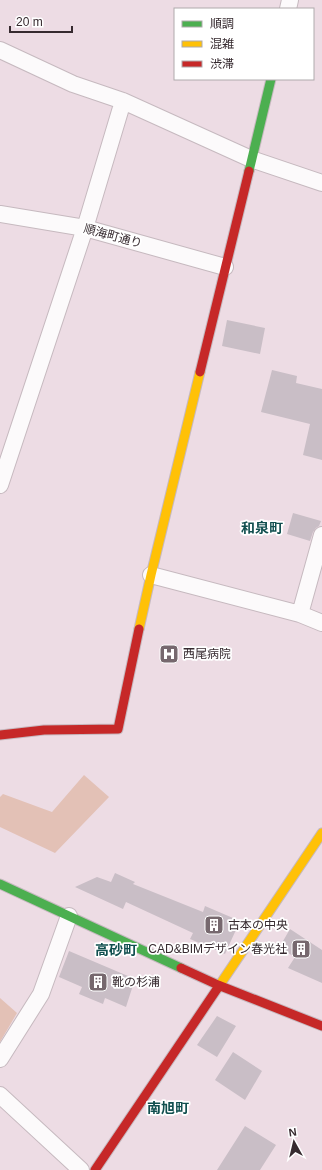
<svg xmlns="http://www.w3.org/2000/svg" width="322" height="1170" viewBox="0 0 322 1170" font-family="Arial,'Noto Sans JP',sans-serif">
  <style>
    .green { fill: #e3c1b6 }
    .building { fill: #c9bec6 }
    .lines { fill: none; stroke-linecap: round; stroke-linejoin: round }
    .street-casing { stroke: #c6b9bf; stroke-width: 18 }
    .fast-casing { stroke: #c6b9bf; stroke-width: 11 }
    .slow-casing { stroke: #c6b9bf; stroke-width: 11 }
    .jam-casing { stroke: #c6b9bf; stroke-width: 11 }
    .street { stroke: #fcfafb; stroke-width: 16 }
    .fast { stroke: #4caf50; stroke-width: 9 }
    .slow { stroke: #ffc107; stroke-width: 9 }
    .jam { stroke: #c62828; stroke-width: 9 }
    .labels { text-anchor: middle; stroke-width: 3.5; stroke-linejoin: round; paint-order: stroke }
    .street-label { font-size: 12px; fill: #362a2f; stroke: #fff }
    .poi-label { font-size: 12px; fill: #362a2f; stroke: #fff; text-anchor: start }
    .quarter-label { font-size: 14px; font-weight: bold; fill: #114f4f; stroke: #fff }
  </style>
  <rect width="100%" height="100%" fill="#eddce4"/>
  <path class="green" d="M 84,775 L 109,797 L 55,853 L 0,827 L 0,797 L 3,794 L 52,812 Z
    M 0,998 L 17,1013 L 0,1042 Z"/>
  <path class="building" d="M 227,320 L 265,328 L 260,354 L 222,346 Z
    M 272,370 L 297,376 L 296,383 L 322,389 L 322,460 L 303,455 L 310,424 L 261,412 Z
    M 293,513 L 321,521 L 319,526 L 316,528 L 313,532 L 310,541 L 287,534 Z
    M 115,873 L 135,882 L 133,884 L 203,912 L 205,906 L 240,921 L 225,954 L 190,939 L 193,933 L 126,902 L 123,909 L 75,887 L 97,877 L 111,882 Z
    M 290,929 L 322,950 L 322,983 L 288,968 L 295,957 L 279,948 Z
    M 69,951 L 135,979 L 126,1007 L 105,998 L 103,1004 L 79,994 L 82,987 L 59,977 Z
    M 217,1016 L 236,1026 L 217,1057 L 197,1045 Z
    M 233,1052 L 262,1071 L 245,1100 L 215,1080 Z
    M 245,1126 L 276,1145 L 260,1170 L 217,1170 Z"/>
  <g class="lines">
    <defs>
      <path id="street" d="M 288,9 L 290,0
        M 0,50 L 73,84 L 123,101 L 251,159 L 322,183
        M 0,214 L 85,228 L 225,267
        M 0,485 L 85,228 L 123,101
        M 322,535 L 300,614 L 322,623
        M 151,575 L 300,614
        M 0,1059 L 41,994 L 69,916
        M 0,1095 L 81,1170"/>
      <path id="fast" d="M 249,171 L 271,79
        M 0,884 L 181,968"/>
      <path id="slow" d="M 139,629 L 151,575 L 200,372
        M 217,989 L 322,833"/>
      <path id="jam" d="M 200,372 L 249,171
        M 0,735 L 44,730 L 118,729 L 139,629
        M 181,968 L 218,985 L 322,1026
        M 95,1170 L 217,989"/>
    </defs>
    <use href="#street" class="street-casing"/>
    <use href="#fast" class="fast-casing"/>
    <use href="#slow" class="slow-casing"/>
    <use href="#jam" class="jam-casing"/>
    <use href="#street" class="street"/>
    <use href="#fast" class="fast"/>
    <use href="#slow" class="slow"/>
    <use href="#jam" class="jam"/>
  </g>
  <defs>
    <symbol id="hospital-square" viewBox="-11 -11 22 22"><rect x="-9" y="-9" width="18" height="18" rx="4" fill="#76686e" stroke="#fff"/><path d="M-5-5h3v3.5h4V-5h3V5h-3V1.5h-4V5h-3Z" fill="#fff"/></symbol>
    <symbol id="building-square" viewBox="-11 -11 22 22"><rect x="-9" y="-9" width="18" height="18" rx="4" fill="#76686e" stroke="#fff"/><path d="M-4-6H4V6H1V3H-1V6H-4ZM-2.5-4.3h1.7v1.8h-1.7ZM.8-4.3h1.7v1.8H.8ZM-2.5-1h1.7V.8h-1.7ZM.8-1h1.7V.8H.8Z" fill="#fff"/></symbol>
  </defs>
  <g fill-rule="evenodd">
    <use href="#hospital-square" x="158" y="643" width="22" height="22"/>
    <use href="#building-square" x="203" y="914" width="22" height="22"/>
    <use href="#building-square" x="290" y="938" width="22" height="22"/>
    <use href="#building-square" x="87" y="971" width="22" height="22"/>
  </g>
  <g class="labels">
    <g class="street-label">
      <text transform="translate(113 236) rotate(15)" y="4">順海町通り</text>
    </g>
    <g class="poi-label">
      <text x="183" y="658">西尾病院</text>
      <text x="228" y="929">古本の中央</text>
      <text x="287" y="953" text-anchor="end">CAD&amp;BIMデザイン春光社</text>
      <text x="112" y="986">靴の杉浦</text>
    </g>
    <g class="quarter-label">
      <text x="262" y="533">和泉町</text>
      <text x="116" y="955">高砂町</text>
      <text x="168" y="1113">南旭町</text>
    </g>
  </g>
  <rect x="174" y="8" width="140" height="72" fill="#ffffff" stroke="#afaaac"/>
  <rect x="182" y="21" width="20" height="6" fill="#4caf50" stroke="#afaaac"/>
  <text x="210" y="28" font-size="12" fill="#362a2f">順調</text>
  <rect x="182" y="41" width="20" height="6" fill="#ffc107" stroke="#afaaac"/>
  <text x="210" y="48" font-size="12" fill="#362a2f">混雑</text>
  <rect x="182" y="61" width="20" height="6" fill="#c62828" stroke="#afaaac"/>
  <text x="210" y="68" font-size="12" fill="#362a2f">渋滞</text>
  <g transform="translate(294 1142) rotate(352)" stroke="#ffffff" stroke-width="3" paint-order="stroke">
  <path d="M0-3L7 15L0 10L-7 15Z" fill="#362a2f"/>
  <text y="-6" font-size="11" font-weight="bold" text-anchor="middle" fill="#362a2f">N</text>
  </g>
  <path d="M10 26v6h62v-6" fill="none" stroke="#362a2f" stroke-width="2"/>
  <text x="16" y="26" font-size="12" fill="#362a2f" stroke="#ffffff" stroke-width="3" paint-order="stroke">20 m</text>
</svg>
